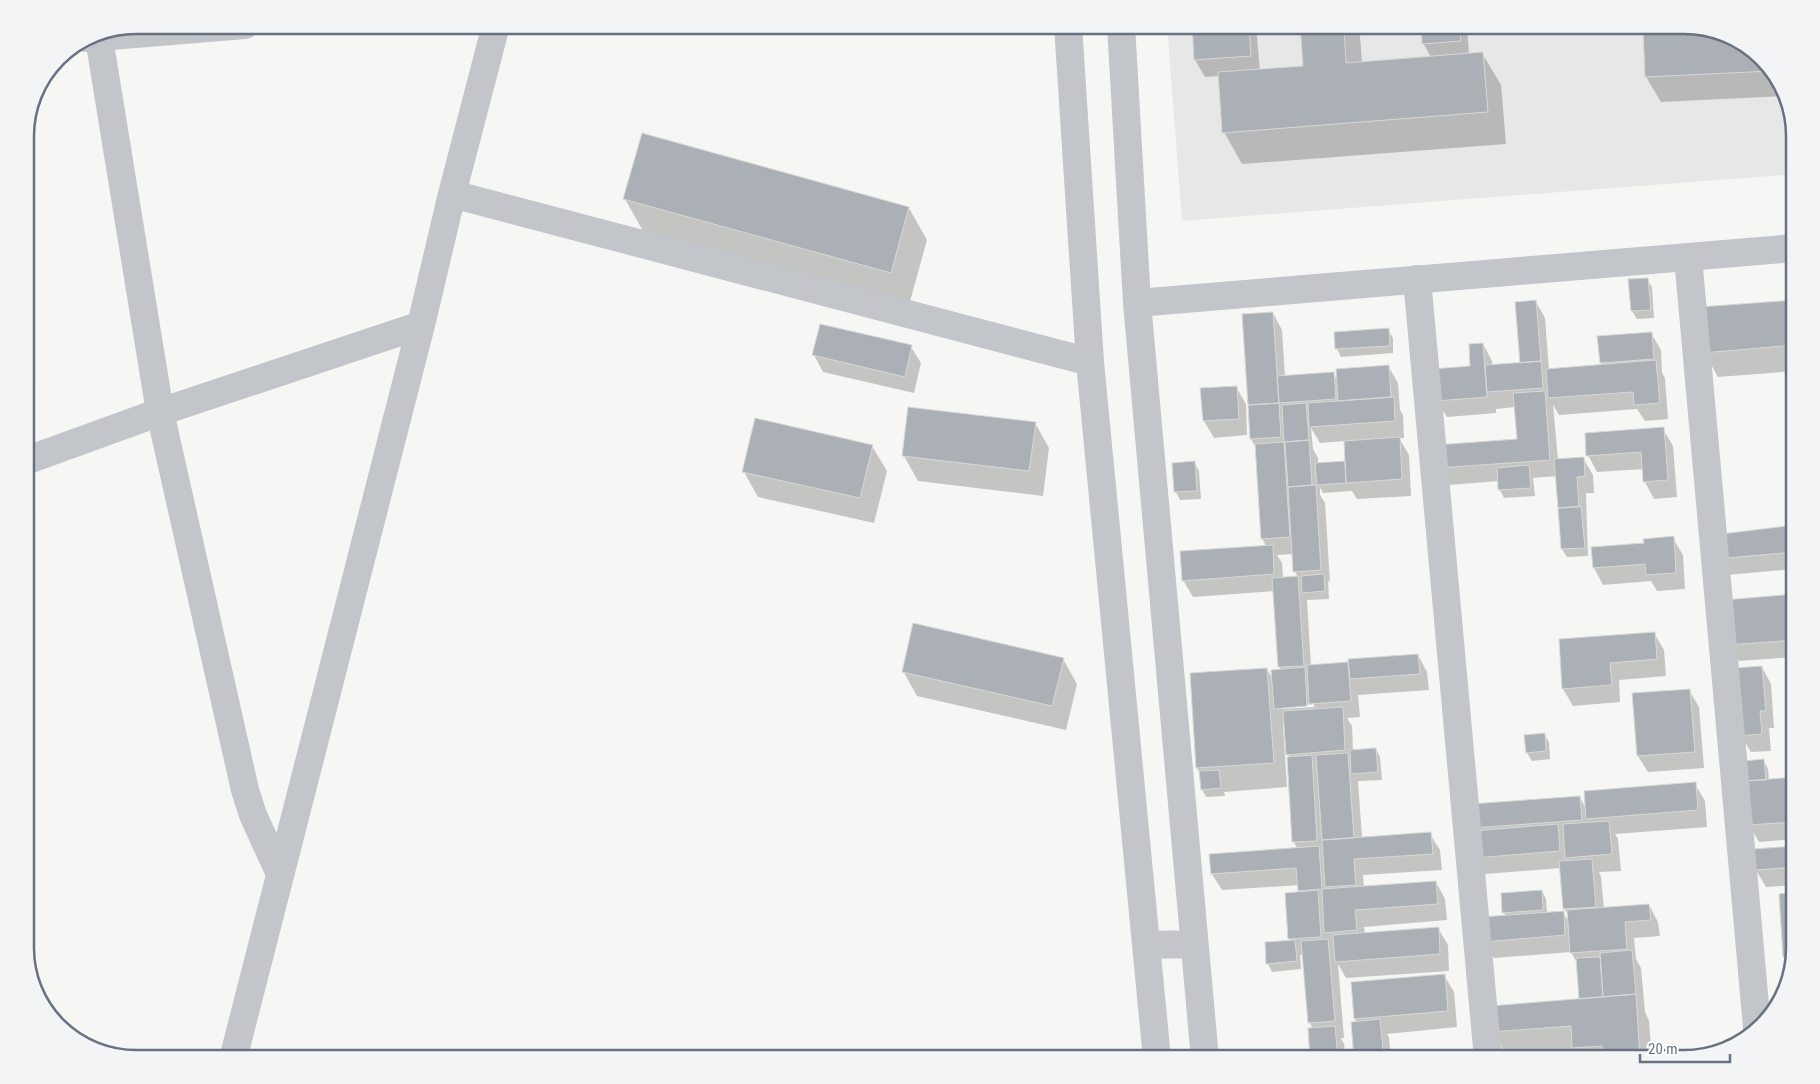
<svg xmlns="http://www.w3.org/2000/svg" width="1820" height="1084" viewBox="0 0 1820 1084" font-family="'Roboto Condensed',sans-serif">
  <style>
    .built { fill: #e7e7e7 }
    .shadow { fill: #0003; fill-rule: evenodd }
    .building { fill: #abb0b7; stroke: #d8d8d6 }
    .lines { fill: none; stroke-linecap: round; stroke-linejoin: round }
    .minor { stroke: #c2c5c9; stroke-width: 28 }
    .rim { fill: none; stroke: #687182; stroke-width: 2.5 }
  </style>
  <rect width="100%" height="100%" fill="#f6f7f4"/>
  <path class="built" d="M 1167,25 L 1685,25 L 1740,40 L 1780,80 L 1795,128 L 1795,174 L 1182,221 Z"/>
  <path class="shadow" d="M 1193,25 L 1256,25 L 1260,71 L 1304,67 L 1301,25 L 1354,25 L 1360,36 L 1362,63 L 1431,57 L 1423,43 L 1422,25 L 1467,25 L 1469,54 L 1482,53 L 1501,85 L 1506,144 L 1242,164 L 1224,132 L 1220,76 L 1205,77 L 1195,60 Z
    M 1696,28 L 1740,40 L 1780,80 L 1785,96 L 1661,102 L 1646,77 L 1644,31 Z
    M 625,199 L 909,208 L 927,240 L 909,305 L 643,231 Z
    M 1647,279 L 1652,287 L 1654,318 L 1637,319 L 1632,311 Z
    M 1795,301 L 1795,371 L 1718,377 L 1704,352 Z
    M 1536,302 L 1545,318 L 1549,370 L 1603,366 L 1601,363 L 1651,333 L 1661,350 L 1662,373 L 1665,378 L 1668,419 L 1645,421 L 1637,409 L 1559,415 L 1553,405 L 1558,460 L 1583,458 L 1593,475 L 1594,493 L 1586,493 L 1588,556 L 1567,557 L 1562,549 L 1557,476 L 1533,478 L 1535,496 L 1504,498 L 1500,490 L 1499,481 L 1449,485 L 1439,468 L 1518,440 L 1515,407 L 1496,409 L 1496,413 L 1447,417 L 1437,401 L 1472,367 L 1483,344 L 1492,361 L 1493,366 L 1521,364 Z
    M 1273,313 L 1282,330 L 1285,377 L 1333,373 L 1338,381 L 1388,366 L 1398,383 L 1400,410 L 1403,415 L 1404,438 L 1399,438 L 1409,455 L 1411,496 L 1357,499 L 1352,491 L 1323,493 L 1320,487 L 1320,495 L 1325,503 L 1330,583 L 1328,580 L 1329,599 L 1307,600 L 1311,666 L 1418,655 L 1427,672 L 1429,690 L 1358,695 L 1360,717 L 1347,718 L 1352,726 L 1353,751 L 1376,749 L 1380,757 L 1382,780 L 1358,781 L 1362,838 L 1430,834 L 1440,850 L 1442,870 L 1363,875 L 1364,887 L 1436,882 L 1445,899 L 1447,920 L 1364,927 L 1365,934 L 1438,928 L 1448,945 L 1449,971 L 1346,978 L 1338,964 L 1344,1038 L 1341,1038 L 1344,1044 L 1346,1059 L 1311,1059 L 1313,1029 L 1310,1023 L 1304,955 L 1300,955 L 1301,969 L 1272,972 L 1268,964 L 1291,941 L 1290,939 L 1300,893 L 1299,885 L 1222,890 L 1212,874 L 1297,848 L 1294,842 L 1288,758 L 1290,758 L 1288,754 L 1286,725 L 1283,725 L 1287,787 L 1224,792 L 1225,796 L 1206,797 L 1202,789 L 1200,773 L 1197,768 L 1267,669 L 1273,680 L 1281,670 L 1279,667 L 1274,591 L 1193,597 L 1183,580 L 1266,546 L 1262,538 L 1256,448 L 1251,439 L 1243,315 ZM 1311,428 L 1320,443 L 1345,441 L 1347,467 L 1318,464 L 1318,458 L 1313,449 ZM 1293,554 L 1295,572 L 1298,577 L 1283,578 L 1282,563 L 1277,555 ZM 1314,704 L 1314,707 L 1282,709 L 1282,707 Z
    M 1388,330 L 1393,338 L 1393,353 L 1341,357 L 1337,349 L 1336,333 Z
    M 911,347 L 921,363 L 914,393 L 823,372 L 814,355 Z
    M 1236,387 L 1246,404 L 1247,435 L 1214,438 L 1204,421 Z
    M 1035,423 L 1049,448 L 1043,496 L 918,481 L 904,456 Z
    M 1663,429 L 1673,446 L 1677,497 L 1654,499 L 1645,482 L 1644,469 L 1597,472 L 1588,455 Z
    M 872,446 L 887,471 L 874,523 L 758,497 L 744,472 Z
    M 1194,462 L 1199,471 L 1201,499 L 1180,500 L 1176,492 Z
    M 1795,527 L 1795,569 L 1726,575 L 1716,558 Z
    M 1673,538 L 1683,555 L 1685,589 L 1657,591 L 1651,581 L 1603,585 L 1594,568 L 1592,548 L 1645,544 Z
    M 1795,596 L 1795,657 L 1739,661 L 1729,645 Z
    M 1654,633 L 1664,650 L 1666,676 L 1619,680 L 1620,702 L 1573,706 L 1563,689 Z
    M 1063,659 L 1077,684 L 1066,730 L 917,696 L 903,671 Z
    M 1762,667 L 1771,684 L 1774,728 L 1769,728 L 1771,751 L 1751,752 L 1741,736 Z
    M 1689,690 L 1699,707 L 1704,768 L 1648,772 L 1638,756 Z
    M 1544,734 L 1549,742 L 1550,759 L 1532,761 L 1527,753 Z
    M 1764,761 L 1768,769 L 1769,781 L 1795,778 L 1795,839 L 1759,842 L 1749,825 Z
    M 1695,784 L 1705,801 L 1707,827 L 1615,834 L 1618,839 L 1621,871 L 1599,872 L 1601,877 L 1604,909 L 1649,905 L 1658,922 L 1660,936 L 1634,938 L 1636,959 L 1641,968 L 1645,1012 L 1649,1021 L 1652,1059 L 1580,1059 L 1576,1052 L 1532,1055 L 1534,1059 L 1497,1059 L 1506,1055 L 1493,1032 L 1580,1000 L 1577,963 L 1571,952 L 1494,958 L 1484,941 L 1506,916 L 1504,913 L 1542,891 L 1546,899 L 1547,913 L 1563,912 L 1569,923 L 1569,917 L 1564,908 L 1561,868 L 1485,874 L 1476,857 L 1474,828 L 1580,798 L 1587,810 Z
    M 1795,847 L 1795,885 L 1766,887 L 1756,870 Z
    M 1795,949 L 1790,966 L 1785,956 Z
    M 1444,975 L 1454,992 L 1457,1027 L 1387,1034 L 1389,1037 L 1391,1059 L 1355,1059 L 1357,1023 L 1355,1019 L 1353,983 Z"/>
  <path class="building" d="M 1192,25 L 1249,25 L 1251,56 L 1194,60 Z
    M 1300,25 L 1344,25 L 1346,63 L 1483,52 L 1488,112 L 1222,133 L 1218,72 L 1303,66 Z
    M 1421,25 L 1459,25 L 1461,41 L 1422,44 Z
    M 1692,27 L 1740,40 L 1771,71 L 1645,77 L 1643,29 Z
    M 642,133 L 909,207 L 891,273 L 623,199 Z
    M 1648,278 L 1651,310 L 1631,311 L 1628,279 Z
    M 1536,300 L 1541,361 L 1520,363 L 1515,302 Z
    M 1795,300 L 1795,345 L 1702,353 L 1699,307 Z
    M 1273,312 L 1279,403 L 1248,405 L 1242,314 Z
    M 820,324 L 912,345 L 905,377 L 812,355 Z
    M 1389,328 L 1390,346 L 1335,349 L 1334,332 Z
    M 1652,332 L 1654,359 L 1600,363 L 1597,336 Z
    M 1483,343 L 1487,397 L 1436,401 L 1433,369 L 1470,366 L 1469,344 Z
    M 1656,360 L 1660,403 L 1634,405 L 1633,392 L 1548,398 L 1546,369 Z
    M 1541,361 L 1543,388 L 1487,392 L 1485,365 Z
    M 1389,365 L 1391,397 L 1338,401 L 1336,369 Z
    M 1334,372 L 1336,399 L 1279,403 L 1277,376 Z
    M 1237,386 L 1239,419 L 1203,421 L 1200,388 Z
    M 1545,391 L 1550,460 L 1438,468 L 1436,445 L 1517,439 L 1513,393 Z
    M 1394,397 L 1395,421 L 1309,427 L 1308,403 Z
    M 1279,403 L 1281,437 L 1250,439 L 1248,405 Z
    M 1306,403 L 1309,440 L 1284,442 L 1282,405 Z
    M 908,407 L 1036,422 L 1029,471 L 902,456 Z
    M 755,418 L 873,445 L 860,498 L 742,472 Z
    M 1664,427 L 1668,480 L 1643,482 L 1641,452 L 1586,456 L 1585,433 Z
    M 1400,437 L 1402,479 L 1346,483 L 1344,441 Z
    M 1309,440 L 1312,485 L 1288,487 L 1285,442 Z
    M 1284,442 L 1290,537 L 1261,539 L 1255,444 Z
    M 1584,457 L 1585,476 L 1577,477 L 1579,507 L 1558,508 L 1554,459 Z
    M 1195,461 L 1197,491 L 1174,492 L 1172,463 Z
    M 1345,461 L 1346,483 L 1317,485 L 1315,463 Z
    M 1529,465 L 1531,488 L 1498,490 L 1497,468 Z
    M 1316,485 L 1321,570 L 1293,572 L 1288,487 Z
    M 1581,506 L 1585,548 L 1561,549 L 1558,508 Z
    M 1795,525 L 1795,552 L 1715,559 L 1713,535 Z
    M 1674,536 L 1676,573 L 1646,575 L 1645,564 L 1593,568 L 1591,547 L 1644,543 L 1643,539 Z
    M 1273,545 L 1274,574 L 1182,581 L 1180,551 Z
    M 1324,574 L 1325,591 L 1302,593 L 1301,576 Z
    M 1298,576 L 1304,666 L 1278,667 L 1272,578 Z
    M 1795,594 L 1795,640 L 1728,645 L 1724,600 Z
    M 913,623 L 1064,658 L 1052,706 L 902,672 Z
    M 1655,632 L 1657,659 L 1610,663 L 1612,685 L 1562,689 L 1559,639 Z
    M 1418,654 L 1420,674 L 1350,679 L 1348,659 Z
    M 1348,662 L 1351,701 L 1309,704 L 1307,665 Z
    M 1762,666 L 1766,711 L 1760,711 L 1762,734 L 1740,736 L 1735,668 Z
    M 1305,667 L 1307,706 L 1274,709 L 1271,670 Z
    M 1267,668 L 1274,763 L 1196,768 L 1190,673 Z
    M 1690,689 L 1695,752 L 1637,756 L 1632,693 Z
    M 1343,707 L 1345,750 L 1286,755 L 1283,711 Z
    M 1545,733 L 1546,751 L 1526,753 L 1524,735 Z
    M 1376,748 L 1378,772 L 1351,774 L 1350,750 Z
    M 1348,753 L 1354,838 L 1322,840 L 1316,755 Z
    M 1312,755 L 1317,841 L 1292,842 L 1287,757 Z
    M 1764,759 L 1766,780 L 1745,781 L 1743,761 Z
    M 1219,770 L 1221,788 L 1201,790 L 1199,771 Z
    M 1795,777 L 1795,822 L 1748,825 L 1745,781 Z
    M 1696,782 L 1698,810 L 1586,819 L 1584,791 Z
    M 1580,796 L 1582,820 L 1473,828 L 1471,804 Z
    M 1609,821 L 1612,854 L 1565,858 L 1563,824 Z
    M 1558,824 L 1560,851 L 1474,858 L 1473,831 Z
    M 1431,832 L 1433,854 L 1354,859 L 1356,885 L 1325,887 L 1322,840 Z
    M 1319,846 L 1322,889 L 1298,891 L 1296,868 L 1211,874 L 1209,854 Z
    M 1795,846 L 1795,867 L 1755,870 L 1753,849 Z
    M 1592,859 L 1596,907 L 1563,909 L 1559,861 Z
    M 1436,881 L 1438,904 L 1355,910 L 1357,930 L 1324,933 L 1322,889 Z
    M 1318,890 L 1321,937 L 1288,939 L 1285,893 Z
    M 1542,890 L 1543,910 L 1502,913 L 1501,893 Z
    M 1795,892 L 1795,949 L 1793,956 L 1783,957 L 1779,894 Z
    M 1649,904 L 1651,920 L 1625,922 L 1627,949 L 1570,953 L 1567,910 Z
    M 1564,911 L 1565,935 L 1483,942 L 1481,917 Z
    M 1439,927 L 1440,954 L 1335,962 L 1333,935 Z
    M 1328,939 L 1335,1021 L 1308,1023 L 1301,941 Z
    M 1295,940 L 1297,961 L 1266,964 L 1265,942 Z
    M 1632,950 L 1636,994 L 1603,997 L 1600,953 Z
    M 1600,957 L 1603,997 L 1579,999 L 1576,958 Z
    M 1445,974 L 1448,1011 L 1354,1019 L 1351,982 Z
    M 1636,994 L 1640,1059 L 1603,1059 L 1602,1046 L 1572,1048 L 1571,1026 L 1491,1032 L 1490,1006 Z
    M 1380,1019 L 1384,1059 L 1354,1059 L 1351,1022 Z
    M 1335,1026 L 1338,1059 L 1310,1059 L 1308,1028 Z
    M 1531,1051 L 1531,1059 L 1495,1059 L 1495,1054 Z"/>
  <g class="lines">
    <path class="minor" d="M 1068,25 L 1090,362 L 1157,1059
      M 1121,25 L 1137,303 L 1205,1059
      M 98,32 L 160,412 L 245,790 L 253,815 L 280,874
      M 86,38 L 245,25
      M 452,194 L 1090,362
      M 1688,257 L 1757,1027
      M 1417,279 L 1488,1059
      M 1137,303 L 1795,248
      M 25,461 L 160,412 L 421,325
      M 1146,945 L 1194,944
      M 233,1059 L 421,325 L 452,194 L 496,25"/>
  </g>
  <path d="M0 0H1820V1084H0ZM136 34H1684A102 102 0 0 1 1786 136V948A102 102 0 0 1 1684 1050H136A102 102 0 0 1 34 948V136A102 102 0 0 1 136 34Z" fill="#f3f4f5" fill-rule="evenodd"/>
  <path class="rim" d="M136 34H1684A102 102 0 0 1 1786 136V948A102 102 0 0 1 1684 1050H136A102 102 0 0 1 34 948V136A102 102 0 0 1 136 34Z"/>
  <path d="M1640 1054v8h90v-8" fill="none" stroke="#687182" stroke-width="2.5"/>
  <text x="1648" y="1054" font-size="15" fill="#687182" stroke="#ffffff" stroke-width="4" paint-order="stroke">20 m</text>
</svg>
